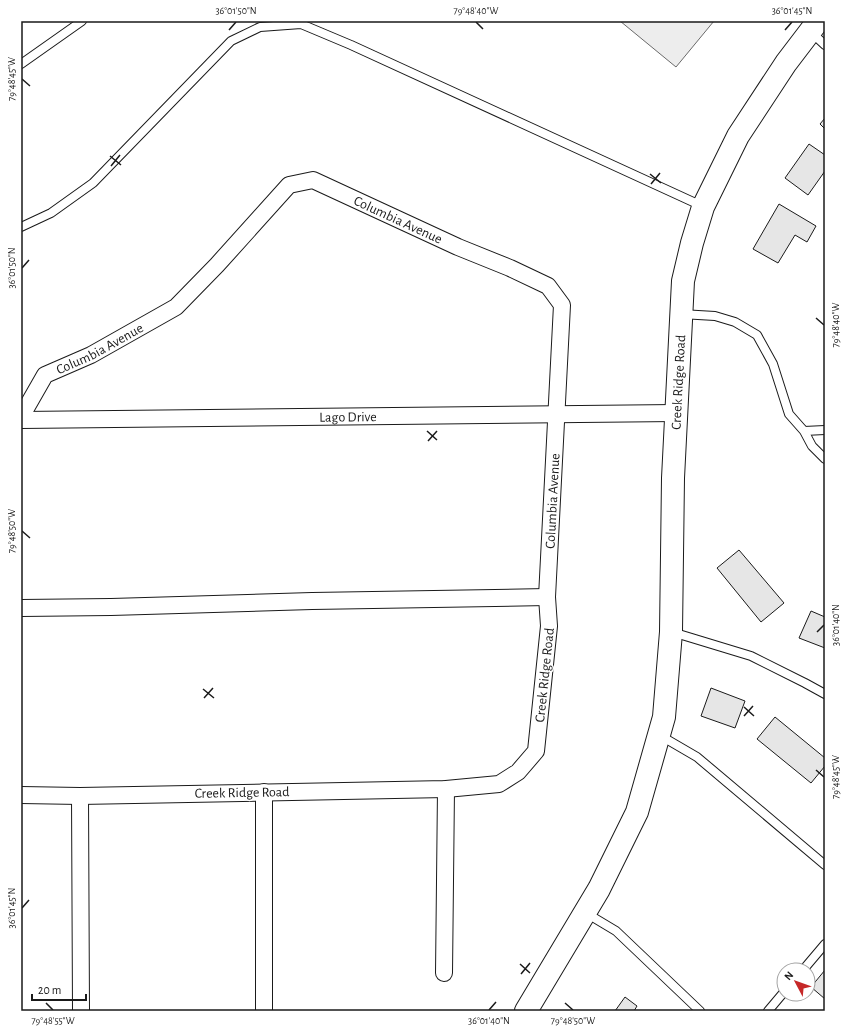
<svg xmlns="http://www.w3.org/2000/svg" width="846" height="1032" viewBox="0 0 846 1032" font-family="'Alegreya Sans',sans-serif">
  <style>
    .built { fill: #ededed; stroke: #6a6a6a }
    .building { fill: #e6e6e6; stroke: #1a1a1a }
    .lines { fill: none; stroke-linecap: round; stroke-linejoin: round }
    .service-casing { stroke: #1a1a1a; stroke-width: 10 }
    .minor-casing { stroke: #1a1a1a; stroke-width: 18 }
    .secondary-casing { stroke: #1a1a1a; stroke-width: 24 }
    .service { stroke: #fff; stroke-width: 8 }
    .minor { stroke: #fff; stroke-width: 16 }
    .secondary { stroke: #fff; stroke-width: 22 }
    .ticks { fill: none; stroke: #1a1a1a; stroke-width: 1.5 }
    .labels { text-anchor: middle; stroke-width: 3; stroke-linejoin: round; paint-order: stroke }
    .street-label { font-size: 14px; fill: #1a1a1a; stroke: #fff }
    .neatline { fill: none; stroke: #1a1a1a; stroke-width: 1.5 }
    .ticks-label { font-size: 10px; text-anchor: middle; fill: #1a1a1a }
  </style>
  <rect width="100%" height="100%" fill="#fff"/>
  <path class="built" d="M 620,21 L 714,21 L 676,67 Z"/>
  <path class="building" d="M 825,118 L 825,129 L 820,124 Z
    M 809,144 L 825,155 L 825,171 L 808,195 L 785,178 Z
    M 779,204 L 816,226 L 807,242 L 795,235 L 778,263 L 753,249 Z
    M 739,550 L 784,603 L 761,622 L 717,568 Z
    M 811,611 L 825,617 L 825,648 L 799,638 Z
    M 711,688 L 745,701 L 735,728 L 701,716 Z
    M 775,717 L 825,758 L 825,766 L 811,783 L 757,739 Z
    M 825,970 L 825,999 L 811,987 Z
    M 625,997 L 637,1006 L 634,1011 L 615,1011 Z"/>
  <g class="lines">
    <defs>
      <path id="service" d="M 811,32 L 825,45
        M 21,64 L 82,21
        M 21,227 L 51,213 L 93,183 L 231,41 L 260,27 L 301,24 L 351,45 L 702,206
        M 681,314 L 715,316 L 735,322 L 757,335 L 773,364 L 789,414 L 804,431 L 812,446 L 825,459
        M 804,431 L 825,430
        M 672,632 L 751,656 L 805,683 L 825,694
        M 661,736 L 697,757 L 825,865
        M 586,913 L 616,931 L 700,1011
        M 803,970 L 825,944
        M 768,1011 L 784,992"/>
      <g id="minor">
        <path id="s1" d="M 21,417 L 45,375 L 91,355 L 176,307 L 217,265 L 289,185 L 313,180 L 458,247 L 510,268 L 548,286 L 562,305 L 547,597 L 549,626 L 536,751 L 518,772 L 499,784 L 446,789 L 80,796 L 21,795"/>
        <path id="s2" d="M 21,420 L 676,413"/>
        <path d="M 21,608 L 111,607 L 312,601 L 547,597"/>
        <path d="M 80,796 L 81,1011"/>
        <path d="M 444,973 L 446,789"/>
        <path d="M 264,1011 L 264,792"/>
      </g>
      <g id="secondary">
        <path id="s3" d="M 526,1011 L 599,889 L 637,812 L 664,717 L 671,632 L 673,478 L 683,281 L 692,243 L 703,207 L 738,136 L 786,63 L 818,21"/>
      </g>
    </defs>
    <use href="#service" class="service-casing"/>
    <use href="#minor" class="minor-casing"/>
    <use href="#secondary" class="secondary-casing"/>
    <use href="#service" class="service"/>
    <use href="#minor" class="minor"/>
    <use href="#secondary" class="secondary"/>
  </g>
  <path class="ticks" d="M 476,22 L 483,29M 229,30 L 236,22M 785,30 L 792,22M 22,79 L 30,86M 110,156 L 121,165M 111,166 L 120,155M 650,174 L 661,183M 651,184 L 660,173M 22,268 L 29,260M 816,318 L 824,325M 427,431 L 437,440M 428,441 L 437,431M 22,531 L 30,538M 817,632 L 824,625M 203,689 L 214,698M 204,698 L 213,688M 744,707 L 754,716M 744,716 L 753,706M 816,770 L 824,777M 22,908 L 29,900M 520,964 L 530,973M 521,974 L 530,963M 46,1003 L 53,1010M 565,1003 L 573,1010M 489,1010 L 496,1002"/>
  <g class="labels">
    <g class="street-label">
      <text dy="5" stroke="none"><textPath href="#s1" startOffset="481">Columbia Avenue</textPath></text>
      <text dy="5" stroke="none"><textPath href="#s1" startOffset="109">Columbia Avenue</textPath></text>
      <text dy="5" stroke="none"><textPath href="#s3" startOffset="662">Creek Ridge Road</textPath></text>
      <text dy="5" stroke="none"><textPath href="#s2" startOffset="327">Lago Drive</textPath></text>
      <text transform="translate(552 501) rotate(-87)" y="5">Columbia Avenue</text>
      <text transform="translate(544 675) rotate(-84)" y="5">Creek Ridge Road</text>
      <text transform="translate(242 792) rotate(-1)" y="5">Creek Ridge Road</text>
    </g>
  </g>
  <rect width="846" height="1032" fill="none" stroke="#ffffff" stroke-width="44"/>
  <g transform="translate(796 982) rotate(311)"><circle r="19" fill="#ffffff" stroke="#a3a3a3"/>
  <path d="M0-3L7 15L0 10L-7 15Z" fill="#c62828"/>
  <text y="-6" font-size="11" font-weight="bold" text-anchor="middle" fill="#1a1a1a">N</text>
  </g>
  <path d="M32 994v6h54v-6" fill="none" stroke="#1a1a1a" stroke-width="2"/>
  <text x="38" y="994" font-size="12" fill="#1a1a1a" stroke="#ffffff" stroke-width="3" paint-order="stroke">20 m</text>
  <rect x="22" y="22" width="802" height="988" class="neatline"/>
  <g class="ticks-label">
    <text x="236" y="14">36°01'50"N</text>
    <text x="476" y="14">79°48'40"W</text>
    <text x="792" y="14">36°01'45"N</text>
    <text transform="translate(11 79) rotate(-90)" y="4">79°48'45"W</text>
    <text transform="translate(11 268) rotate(-90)" y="4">36°01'50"N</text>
    <text transform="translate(835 325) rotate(-90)" y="4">79°48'40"W</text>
    <text transform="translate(11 531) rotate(-90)" y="4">79°48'50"W</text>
    <text transform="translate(835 625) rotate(-90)" y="4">36°01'40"N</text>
    <text transform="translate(835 777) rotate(-90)" y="4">79°48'45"W</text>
    <text transform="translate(11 908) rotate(-90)" y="4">36°01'45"N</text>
    <text x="53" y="1024">79°48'55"W</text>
    <text x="489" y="1024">36°01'40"N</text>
    <text x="573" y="1024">79°48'50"W</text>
  </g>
</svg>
